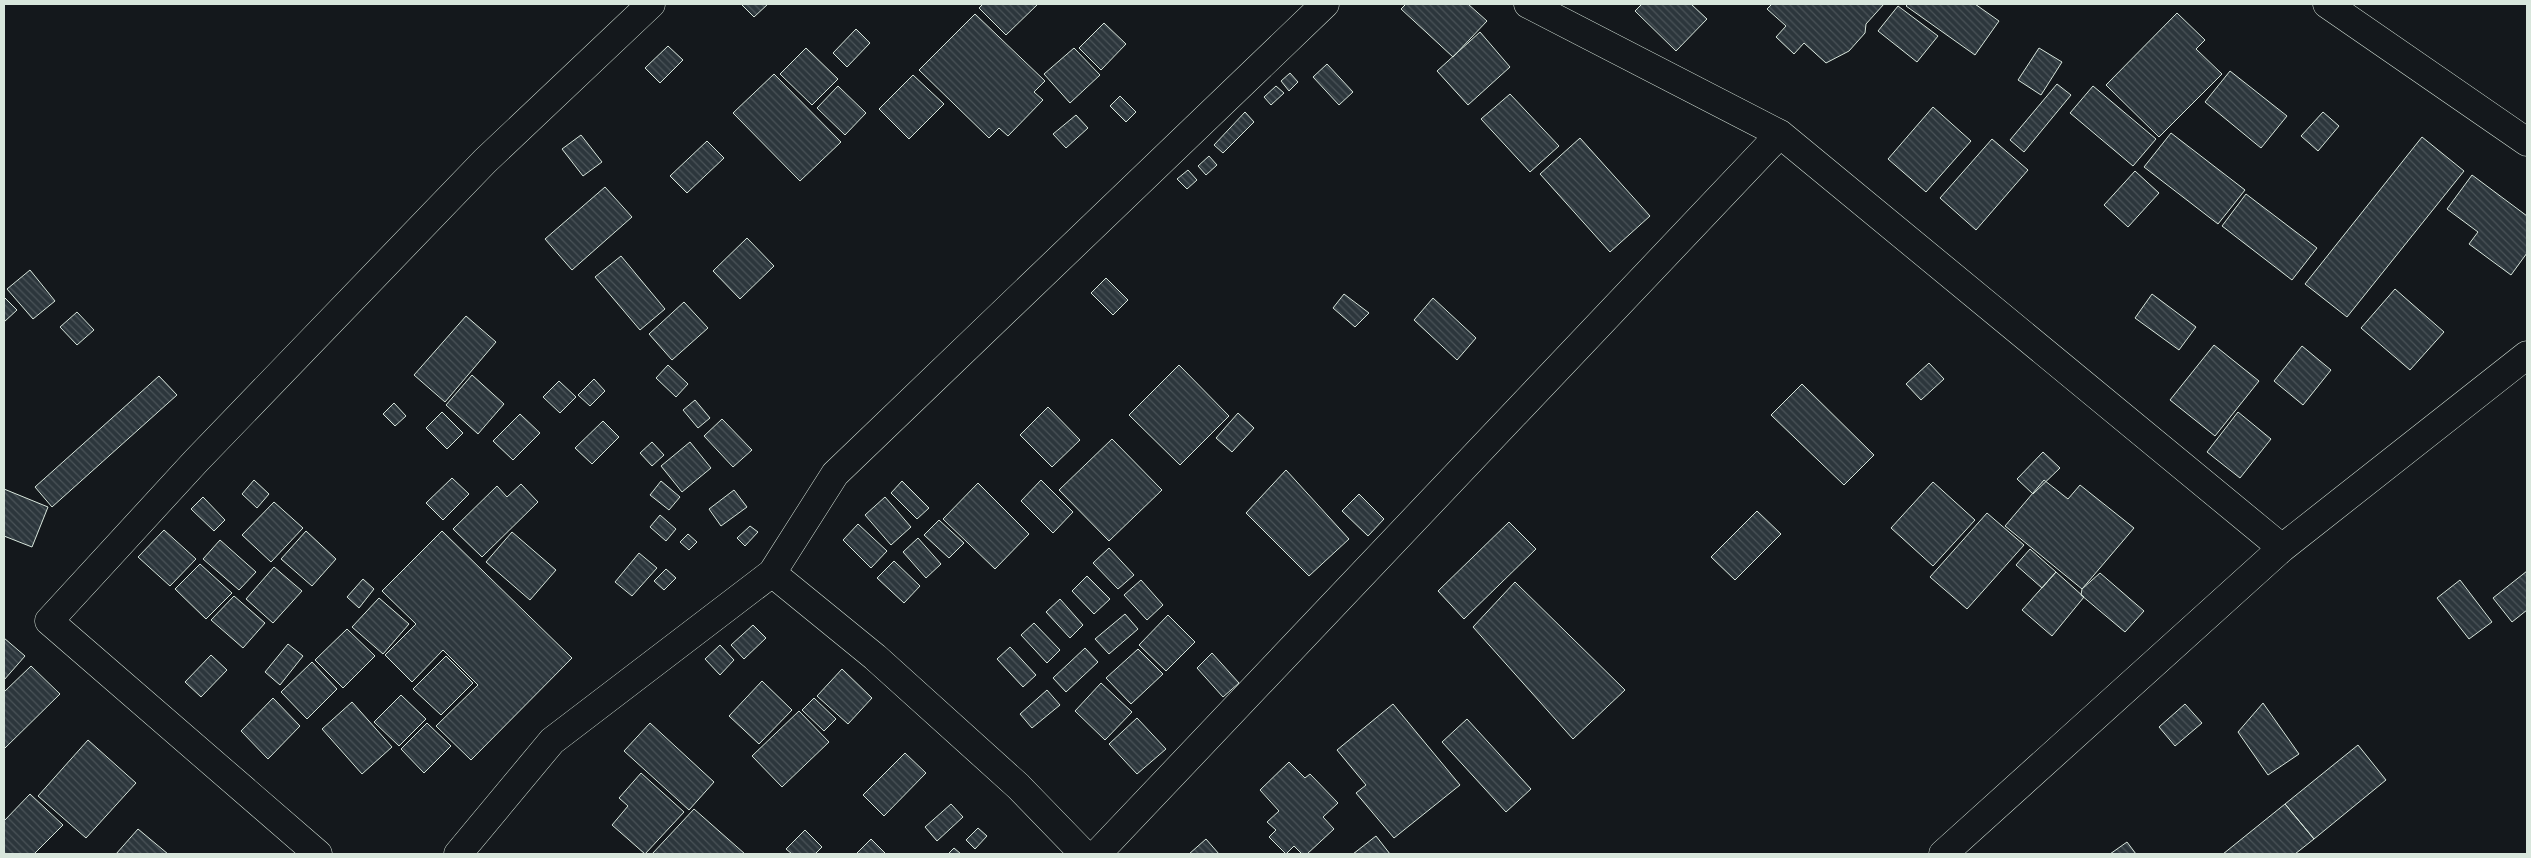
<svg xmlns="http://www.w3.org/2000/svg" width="2531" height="858" viewBox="0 0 2531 858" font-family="'Nunito Sans',sans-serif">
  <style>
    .building { fill: url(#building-back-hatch); stroke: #d8e6dc }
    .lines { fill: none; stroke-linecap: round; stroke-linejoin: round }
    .minor-casing { stroke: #d8e6dc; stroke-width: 29 }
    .minor { stroke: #14181c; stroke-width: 28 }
  </style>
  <defs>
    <pattern id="building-back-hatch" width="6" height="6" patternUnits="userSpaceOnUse" patternTransform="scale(1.25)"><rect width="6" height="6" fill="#2c363c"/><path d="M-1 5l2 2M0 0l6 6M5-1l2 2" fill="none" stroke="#4a5358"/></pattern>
  </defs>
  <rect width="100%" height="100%" fill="#14181c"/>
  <path class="building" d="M 741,4 L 768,4 L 754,17 Z
    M 983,4 L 1038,4 L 1006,35 L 979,8 Z
    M 1406,4 L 1468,4 L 1487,21 L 1453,57 L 1401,9 Z
    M 1642,4 L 1691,4 L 1707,19 L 1676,51 L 1635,11 Z
    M 1772,4 L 1884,4 L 1866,24 L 1865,33 L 1849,51 L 1826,63 L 1804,43 L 1794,54 L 1776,37 L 1786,26 L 1767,9 Z
    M 1908,4 L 1975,4 L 1999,21 L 1975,55 L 1906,6 Z
    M 1898,6 L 1938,36 L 1917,62 L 1878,31 Z
    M 2177,13 L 2205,40 L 2196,49 L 2222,74 L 2159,137 L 2106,85 Z
    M 975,14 L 1045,81 L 1034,92 L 1043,100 L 1008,136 L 999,128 L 989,138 L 919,70 Z
    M 1104,23 L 1126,44 L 1101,70 L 1079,48 Z
    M 856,29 L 870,43 L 847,67 L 833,53 Z
    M 1480,32 L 1510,67 L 1468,105 L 1437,71 Z
    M 668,46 L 683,60 L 660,83 L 645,68 Z
    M 806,48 L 838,79 L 812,105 L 780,74 Z
    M 1074,48 L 1100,75 L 1070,103 L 1044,74 Z
    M 2039,48 L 2062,62 L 2041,95 L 2018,80 Z
    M 1327,64 L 1353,92 L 1339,105 L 1313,77 Z
    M 2230,71 L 2287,116 L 2261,148 L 2205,102 Z
    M 1290,73 L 1298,82 L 1289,91 L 1281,81 Z
    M 774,74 L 841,142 L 800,181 L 733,113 Z
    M 913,75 L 944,104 L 909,139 L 879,109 Z
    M 2057,84 L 2071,95 L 2024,152 L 2010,140 Z
    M 838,86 L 866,113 L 845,135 L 817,108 Z
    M 1276,86 L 1284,93 L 1271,105 L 1264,97 Z
    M 2093,86 L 2156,139 L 2133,166 L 2070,113 Z
    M 1510,94 L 1559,146 L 1530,172 L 1481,119 Z
    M 1120,96 L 1136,112 L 1126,122 L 1110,106 Z
    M 1933,107 L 1971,141 L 1926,192 L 1888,159 Z
    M 1245,112 L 1254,122 L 1223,153 L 1214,145 Z
    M 2323,112 L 2339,126 L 2318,151 L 2301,136 Z
    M 1076,115 L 1088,128 L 1066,148 L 1053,134 Z
    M 2171,133 L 2245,190 L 2218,224 L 2144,167 Z
    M 581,135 L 602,162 L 583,176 L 562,149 Z
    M 2422,137 L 2464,171 L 2347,317 L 2305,284 Z
    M 1580,138 L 1650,216 L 1610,252 L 1540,174 Z
    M 1992,139 L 2028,170 L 1976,230 L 1940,198 Z
    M 707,141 L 724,158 L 687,193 L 670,176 Z
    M 1209,156 L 1217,165 L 1206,175 L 1198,166 Z
    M 1188,170 L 1197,180 L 1187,189 L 1177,179 Z
    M 2135,171 L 2159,193 L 2128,227 L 2104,205 Z
    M 2472,175 L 2527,216 L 2527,253 L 2511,275 L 2469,244 L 2478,232 L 2447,209 Z
    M 605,187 L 632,217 L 572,270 L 545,239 Z
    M 2246,194 L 2317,248 L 2292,280 L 2222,226 Z
    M 747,238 L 774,266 L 740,299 L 713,271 Z
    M 621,256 L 665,309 L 640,330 L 595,277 Z
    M 30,270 L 55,301 L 33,319 L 7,289 Z
    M 1106,278 L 1128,300 L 1113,315 L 1091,293 Z
    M 2395,289 L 2444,332 L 2410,370 L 2361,328 Z
    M 1344,294 L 1369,313 L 1355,327 L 1333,308 Z
    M 2152,294 L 2196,327 L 2179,350 L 2135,318 Z
    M 4,297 L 17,310 L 4,322 Z
    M 1433,298 L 1476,338 L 1457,360 L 1414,320 Z
    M 684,302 L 708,328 L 672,360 L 649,334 Z
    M 77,312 L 94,330 L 77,345 L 60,327 Z
    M 466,316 L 496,342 L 445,402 L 414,375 Z
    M 2214,345 L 2259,381 L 2215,436 L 2170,400 Z
    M 2302,346 L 2331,370 L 2303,405 L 2274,381 Z
    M 1929,363 L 1944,379 L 1921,400 L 1906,384 Z
    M 668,365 L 688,384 L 676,397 L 656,378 Z
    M 1179,365 L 1229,416 L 1180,465 L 1129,415 Z
    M 472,375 L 504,404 L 478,434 L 446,405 Z
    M 159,376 L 177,395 L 52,507 L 35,487 Z
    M 594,379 L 605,391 L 590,406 L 578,395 Z
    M 559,381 L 576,397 L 560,413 L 543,397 Z
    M 1802,384 L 1874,455 L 1844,485 L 1771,415 Z
    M 695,400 L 710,418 L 698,428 L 683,410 Z
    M 394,403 L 406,416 L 395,426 L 383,414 Z
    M 1048,407 L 1080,440 L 1052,467 L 1020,435 Z
    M 442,412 L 463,433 L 447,449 L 426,428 Z
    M 2238,412 L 2271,439 L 2240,478 L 2207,452 Z
    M 1238,413 L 1254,428 L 1232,452 L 1216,438 Z
    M 520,414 L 540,433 L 513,460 L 493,441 Z
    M 722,419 L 752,450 L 733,467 L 704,436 Z
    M 603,421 L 619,437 L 592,464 L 575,448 Z
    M 1112,439 L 1162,490 L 1109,541 L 1059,490 Z
    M 652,442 L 664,455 L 652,466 L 640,453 Z
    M 690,442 L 711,468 L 682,492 L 661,466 Z
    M 2043,452 L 2060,468 L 2033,494 L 2017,479 Z
    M 1286,470 L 1349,539 L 1309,576 L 1246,513 Z
    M 452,478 L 469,494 L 443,520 L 426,503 Z
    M 254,480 L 269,494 L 257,508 L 242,494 Z
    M 1041,480 L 1073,512 L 1053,533 L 1021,501 Z
    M 2044,480 L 2068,499 L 2080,485 L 2134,528 L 2082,589 L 2005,526 Z
    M 661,481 L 680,497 L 669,510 L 650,495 Z
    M 902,481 L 929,508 L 917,519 L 891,493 Z
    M 1933,482 L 1975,520 L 1933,566 L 1891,528 Z
    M 978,483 L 1029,534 L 995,569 L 943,519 Z
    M 521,484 L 538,502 L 482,557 L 453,529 L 497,486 L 507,497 Z
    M 4,489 L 48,507 L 32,547 L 4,536 Z
    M 734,490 L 747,507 L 721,526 L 709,509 Z
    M 1359,494 L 1384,519 L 1368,536 L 1342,511 Z
    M 203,497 L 225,520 L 214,531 L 191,509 Z
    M 885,497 L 911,527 L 891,545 L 865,515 Z
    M 274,502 L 303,528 L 271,562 L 242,535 Z
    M 1757,511 L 1781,534 L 1735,580 L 1711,557 Z
    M 1987,513 L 2024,545 L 1967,609 L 1930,577 Z
    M 660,515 L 676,529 L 666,541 L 650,527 Z
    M 939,520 L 964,543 L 949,558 L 924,535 Z
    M 1509,522 L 1536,549 L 1464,619 L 1438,591 Z
    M 858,524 L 887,551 L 871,568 L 843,540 Z
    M 750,526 L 758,532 L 745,546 L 737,538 Z
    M 164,530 L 196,559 L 170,586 L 138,557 Z
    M 306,531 L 336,559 L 312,586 L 281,559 Z
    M 442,531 L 572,658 L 471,760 L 436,726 L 478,685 L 443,650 L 412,682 L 385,655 L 416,624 L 382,591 Z
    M 512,532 L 556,570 L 530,600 L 486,562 Z
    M 688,534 L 697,542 L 689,550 L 680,542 Z
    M 918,538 L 941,564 L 926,578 L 903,552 Z
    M 220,540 L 256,572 L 239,590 L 203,559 Z
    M 1109,548 L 1134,575 L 1118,589 L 1093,563 Z
    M 2030,549 L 2056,572 L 2042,588 L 2016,565 Z
    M 639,553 L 657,568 L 632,596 L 615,582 Z
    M 894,561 L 920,586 L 904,603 L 877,578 Z
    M 200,564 L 232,593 L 206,619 L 175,589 Z
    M 274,567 L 302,591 L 273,623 L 246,599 Z
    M 666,569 L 676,578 L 664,590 L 654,581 Z
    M 2527,571 L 2527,610 L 2512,622 L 2493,598 Z
    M 2056,572 L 2084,597 L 2052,636 L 2022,610 Z
    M 2100,573 L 2144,611 L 2125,632 L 2081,595 L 2082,589 Z
    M 1087,576 L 1110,599 L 1094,614 L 1072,591 Z
    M 363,579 L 374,589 L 359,608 L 347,597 Z
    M 1141,580 L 1163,605 L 1147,620 L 1124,595 Z
    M 2460,580 L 2492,622 L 2469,639 L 2437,598 Z
    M 1515,582 L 1625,690 L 1573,739 L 1473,627 Z
    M 234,596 L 265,623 L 243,648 L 211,620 Z
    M 379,598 L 409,624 L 383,654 L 352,627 Z
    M 1060,599 L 1083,625 L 1070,638 L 1046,612 Z
    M 1125,614 L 1138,629 L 1109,654 L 1095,639 Z
    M 1168,615 L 1195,642 L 1166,671 L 1139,645 Z
    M 1034,623 L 1060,650 L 1047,663 L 1021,635 Z
    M 753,625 L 766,638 L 744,659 L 731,645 Z
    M 347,629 L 375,656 L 343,688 L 315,660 Z
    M 4,638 L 25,656 L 4,680 Z
    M 288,644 L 303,656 L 280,685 L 265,672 Z
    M 720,645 L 734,660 L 720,675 L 705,659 Z
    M 1010,647 L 1036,675 L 1023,687 L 997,659 Z
    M 1085,648 L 1098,662 L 1066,692 L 1053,678 Z
    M 1138,649 L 1163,674 L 1131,704 L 1106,678 Z
    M 1212,653 L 1239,683 L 1223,697 L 1197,668 Z
    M 211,655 L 227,670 L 201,697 L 185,682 Z
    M 446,656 L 473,683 L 441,715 L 413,689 Z
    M 312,662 L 337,689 L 307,719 L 281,692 Z
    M 31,666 L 60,694 L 4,749 L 4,692 Z
    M 842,669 L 872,698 L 848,724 L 817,696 Z
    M 762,681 L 792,710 L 759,744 L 729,716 Z
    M 1101,683 L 1132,712 L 1105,740 L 1075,711 Z
    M 1047,690 L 1060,705 L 1032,728 L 1020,714 Z
    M 401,695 L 426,719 L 399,746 L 374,722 Z
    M 273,698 L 300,726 L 268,759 L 241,731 Z
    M 814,698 L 836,719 L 824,731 L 802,710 Z
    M 352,702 L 392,747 L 362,774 L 322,729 Z
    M 2263,703 L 2299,754 L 2268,775 L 2238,732 Z
    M 1393,704 L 1460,785 L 1394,838 L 1356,793 L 1366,785 L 1337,750 Z
    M 2185,704 L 2202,723 L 2175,746 L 2159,727 Z
    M 799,711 L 829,742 L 782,787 L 752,756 Z
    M 1137,718 L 1166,749 L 1137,774 L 1109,744 Z
    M 1467,719 L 1531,789 L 1506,812 L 1442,742 Z
    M 427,723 L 451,746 L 424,773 L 401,749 Z
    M 650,723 L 714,782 L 689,810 L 624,751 Z
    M 88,740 L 136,783 L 86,838 L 38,796 Z
    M 2358,745 L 2386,780 L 2314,839 L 2285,804 Z
    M 905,753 L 926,773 L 884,816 L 863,795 Z
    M 1289,762 L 1305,778 L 1310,774 L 1338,803 L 1323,817 L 1334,829 L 1307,854 L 1302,854 L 1294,846 L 1286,854 L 1269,837 L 1276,830 L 1267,822 L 1279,811 L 1260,790 Z
    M 641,773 L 684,812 L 645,854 L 612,825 L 628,806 L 619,798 Z
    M 30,794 L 63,825 L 34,854 L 4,854 L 4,821 Z
    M 951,804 L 963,817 L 937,841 L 925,827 Z
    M 2285,804 L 2314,839 L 2295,854 L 2223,854 Z
    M 694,809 L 745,854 L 652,854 Z
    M 978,828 L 987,836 L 975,849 L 966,840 Z
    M 138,829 L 168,854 L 116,854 Z
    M 805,830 L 822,847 L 815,854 L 792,854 L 786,849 Z
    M 1376,836 L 1390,854 L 1353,854 Z
    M 871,839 L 886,854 L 856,854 Z
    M 1206,839 L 1219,854 L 1189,854 Z
    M 2127,842 L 2136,854 L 2110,854 Z
    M 954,848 L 961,854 L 948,854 Z"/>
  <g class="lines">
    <defs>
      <path id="minor" d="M 1528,4 L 1780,134 L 2282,548
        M 2327,4 L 2527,142
        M 772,573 L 875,657 L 1018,786 L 1084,854
        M 318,854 L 49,621 L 196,461 L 485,161 L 651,4
        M 458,854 L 552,741 L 772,573 L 835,474 L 1325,4
        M 1097,854 L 1780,134
        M 1943,854 L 2282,548 L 2527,355"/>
    </defs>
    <use href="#minor" class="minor-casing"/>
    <use href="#minor" class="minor"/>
  </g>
  <rect width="2531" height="858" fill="none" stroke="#d8e6dc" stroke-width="10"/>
</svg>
